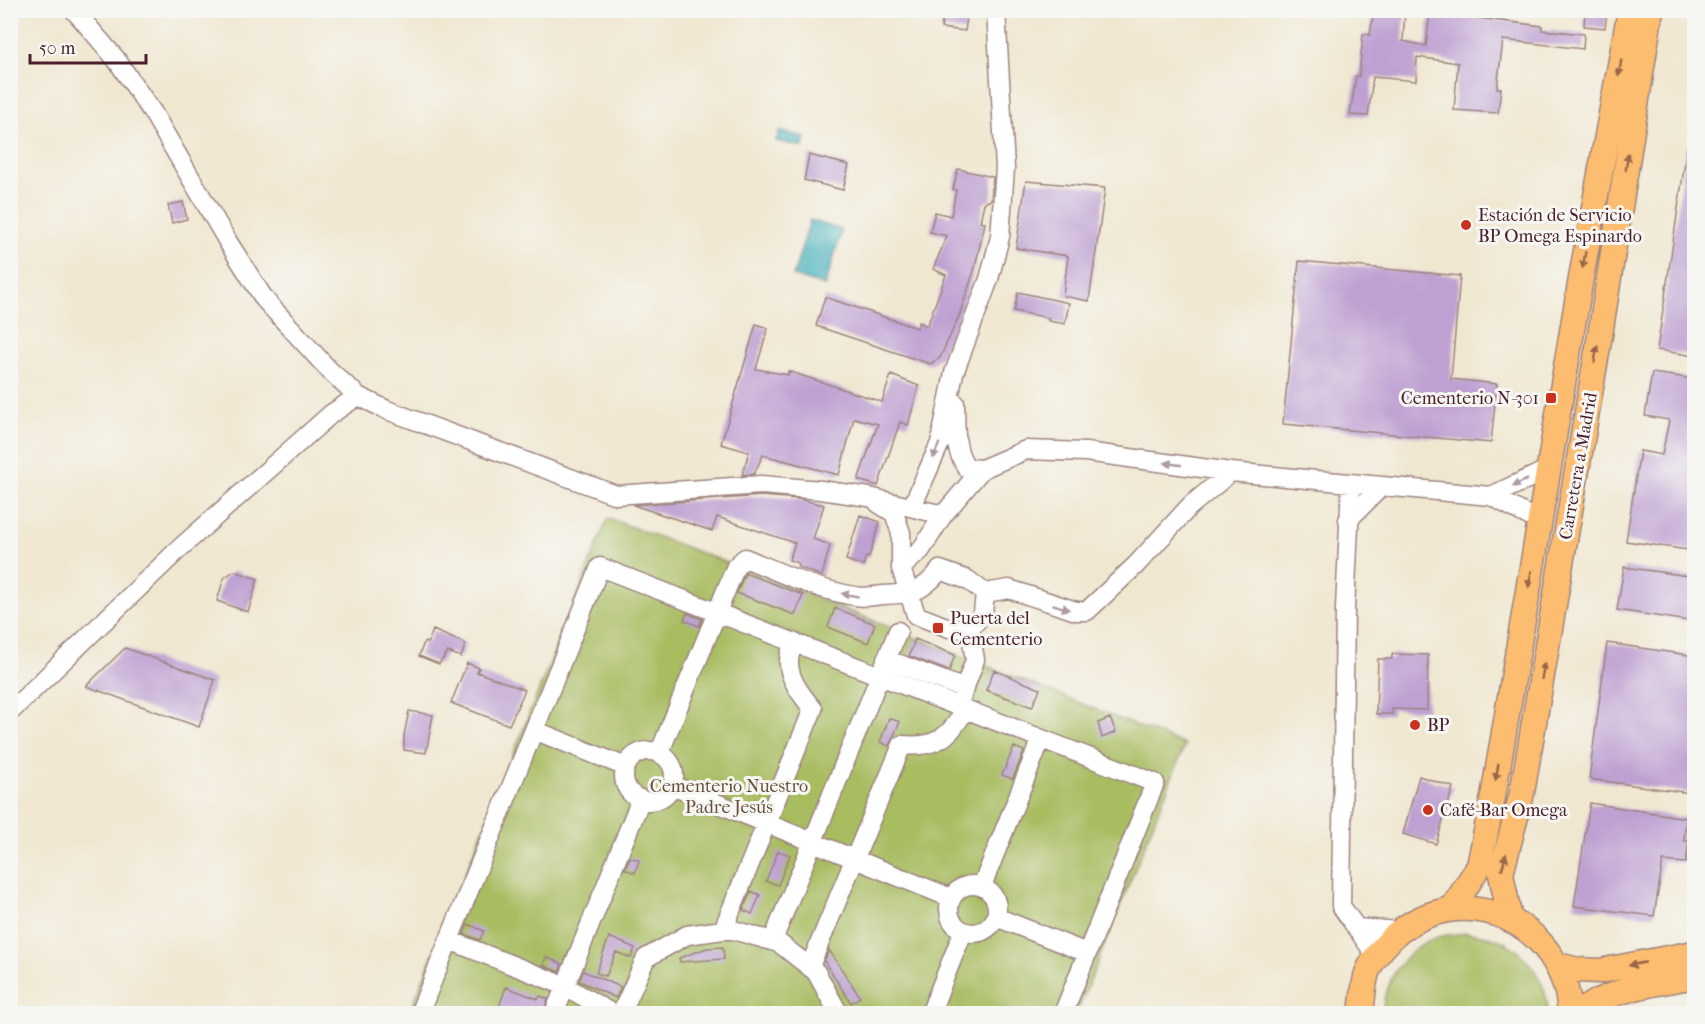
<svg xmlns="http://www.w3.org/2000/svg" width="1705" height="1024" viewBox="0 0 1705 1024" font-family="'IM FELL French Canon',serif">
  <style>
    .green { fill: #a8bc61; stroke: #796e46; stroke-width: 1.5 }
    .water { fill: #3daeb9; stroke: #446672; stroke-width: 1.5 }
    .building { fill: #bea1d2 }
    .lines { fill: none; stroke-linecap: round; stroke-linejoin: round }
    .minor-casing { stroke: #9d837e; stroke-width: 21 }
    .major-casing { stroke: #9d837e; stroke-width: 27 }
    .minor { stroke: #fff; stroke-width: 18 }
    .major { stroke: #fcbd6f; stroke-width: 24 }
    .oneway { fill: #9a664a }
    .oneway2 { fill: #ae9aa0 }
    .poi-dot { fill: #c8321e; stroke: #f6f6f2; stroke-width: 2 }
    .labels { text-anchor: middle; stroke-width: 6; stroke-linejoin: round; paint-order: stroke }
    .poi-label { font-size: 18px; fill: #4a1f2b; stroke: #f6f6f2; text-anchor: start }
    .street-label { font-size: 18px; fill: #4a1f2b; stroke: #f6f6f2 }
    .park-label { font-size: 18px; fill: #664e3b; stroke: #f6f6f2 }
  </style>
  <rect width="100%" height="100%" fill="#f6f6f2"/>
  <filter id="ink" filterUnits="userSpaceOnUse"><feTurbulence type="fractalNoise" baseFrequency=".0167" numOctaves="2"/><feDisplacementMap in="SourceGraphic" scale="12" xChannelSelector="R" yChannelSelector="G"/><feConvolveMatrix kernelMatrix="1 2 1 2 8 2 1 2 1" color-interpolation-filters="sRGB"/></filter>
  <filter id="wash" filterUnits="userSpaceOnUse"><feTurbulence type="fractalNoise" baseFrequency=".008" numOctaves="4" result="noise"/><feDisplacementMap in="SourceGraphic" scale="24" xChannelSelector="R" yChannelSelector="G"/><feGaussianBlur stdDeviation="1.35" result="paint"/><feColorMatrix in="noise" values="0 0 0 0 0 0 0 0 0 0 0 0 0 0 0 0 0 1.4 0 .05"/><feComposite in="paint" operator="in"/></filter>
  <g filter="url(#wash)">
    <rect width="100%" height="100%" fill="#f0e7d0"/>
    <path class="green" d="M 608,518 L 736,566 L 1185,745 L 1077,1013 L 409,1014 Z
      M 1467,933 C 1476,934 1486,935 1494,938 C 1525,948 1548,982 1548,1013 L 1383,1013 C 1383,981 1406,947 1438,937 C 1447,934 1458,934 1467,933 Z"/>
    <path class="water" d="M 779,131 L 805,137 L 803,147 L 776,141 Z
      M 810,220 L 842,230 L 825,286 L 793,276 Z"/>
    <g id="blocks">
      <path class="building" d="M 944,10 L 968,10 L 965,31 L 941,28 Z
        M 1374,10 L 1405,10 L 1403,41 L 1426,46 L 1430,12 L 1542,26 L 1542,30 L 1584,34 L 1583,49 L 1503,40 L 1497,88 L 1501,88 L 1498,113 L 1454,110 L 1458,63 L 1417,57 L 1416,81 L 1373,77 L 1368,116 L 1350,115 L 1356,76 L 1359,76 L 1363,34 L 1370,35 Z
        M 1585,10 L 1607,10 L 1605,28 L 1584,26 Z
        M 1687,148 L 1695,148 L 1695,356 L 1657,350 Z
        M 809,155 L 849,165 L 843,190 L 804,180 Z
        M 958,169 L 993,177 L 991,200 L 984,203 L 980,222 L 985,223 L 974,271 L 959,316 L 940,358 L 930,364 L 816,326 L 825,297 L 917,328 L 919,322 L 927,326 L 946,275 L 933,269 L 947,236 L 930,232 L 935,212 L 951,216 L 956,190 L 953,189 Z
        M 1026,181 L 1105,188 L 1089,301 L 1063,296 L 1068,256 L 1016,248 Z
        M 183,202 L 187,219 L 172,223 L 168,205 Z
        M 1299,261 L 1460,276 L 1451,379 L 1497,384 L 1491,443 L 1283,424 Z
        M 1018,292 L 1069,303 L 1065,324 L 1048,321 L 1049,318 L 1014,311 Z
        M 756,324 L 768,328 L 756,369 L 788,375 L 788,371 L 882,402 L 891,375 L 919,386 L 908,425 L 900,422 L 878,486 L 858,480 L 878,424 L 854,418 L 839,475 L 763,455 L 754,474 L 742,475 L 749,452 L 721,444 Z
        M 1652,373 L 1695,379 L 1695,551 L 1626,541 L 1640,451 L 1662,455 L 1669,420 L 1645,416 Z
        M 762,496 L 799,499 L 824,505 L 813,539 L 830,545 L 822,576 L 798,567 L 798,563 L 789,560 L 795,543 L 717,517 L 712,531 L 633,505 Z
        M 860,515 L 880,522 L 869,557 L 866,557 L 863,566 L 846,560 Z
        M 1624,567 L 1695,577 L 1695,622 L 1617,610 Z
        M 234,571 L 258,579 L 248,612 L 217,601 L 224,578 Z
        M 745,573 L 803,595 L 795,615 L 737,593 Z
        M 835,608 L 875,624 L 868,643 L 828,627 Z
        M 687,613 L 702,619 L 699,626 L 684,620 Z
        M 433,630 L 466,644 L 461,657 L 448,652 L 439,664 L 419,656 L 424,642 L 428,643 Z
        M 915,639 L 955,655 L 949,671 L 909,656 Z
        M 1607,643 L 1695,656 L 1695,758 L 1690,793 L 1589,779 Z
        M 125,648 L 215,680 L 199,727 L 86,686 Z
        M 1392,654 L 1428,655 L 1427,710 L 1392,709 L 1392,714 L 1376,714 L 1378,659 L 1392,659 Z
        M 467,663 L 479,668 L 477,672 L 525,690 L 509,725 L 451,703 Z
        M 994,670 L 1040,689 L 1032,707 L 986,690 Z
        M 409,711 L 433,715 L 426,753 L 404,750 L 404,735 Z
        M 889,718 L 900,722 L 889,746 L 880,742 Z
        M 1110,718 L 1116,732 L 1102,738 L 1098,723 Z
        M 1014,747 L 1024,751 L 1013,779 L 1002,775 Z
        M 1419,776 L 1453,787 L 1436,844 L 1403,834 Z
        M 1590,803 L 1686,818 L 1684,841 L 1689,841 L 1686,863 L 1663,861 L 1654,916 L 1574,906 Z
        M 778,851 L 790,855 L 778,885 L 766,881 Z
        M 630,857 L 639,860 L 635,873 L 625,869 Z
        M 751,891 L 760,895 L 752,914 L 743,910 Z
        M 468,924 L 484,931 L 480,940 L 464,934 Z
        M 609,937 L 635,948 L 631,958 L 616,952 L 606,976 L 596,973 Z
        M 723,947 L 724,959 L 680,962 L 679,958 L 707,948 Z
        M 829,950 L 860,997 L 851,1003 L 824,961 Z
        M 546,957 L 562,964 L 559,972 L 543,965 Z
        M 583,971 L 621,987 L 616,998 L 579,981 Z
        M 506,987 L 538,999 L 540,996 L 548,999 L 543,1014 L 515,1014 L 499,1007 Z"/>
    </g>
  </g>
  <g filter="url(#ink)">
    <use href="#blocks" fill-opacity="0" stroke="#9d837e" stroke-width="1.5"/>
    <g class="lines">
      <defs>
        <path id="minor" d="M 74,10 L 116,59 L 153,113 L 228,242 L 265,300 L 330,371 L 358,396 L 387,410 L 616,495 L 761,485 L 821,490 L 869,497 L 943,515
          M 955,403 C 956,426 953,449 967,468 L 982,469
          M 1351,484 L 1345,609 L 1341,906 L 1377,957
          M 1491,496 L 1549,469
          M 878,503 L 894,513 L 901,533 L 901,568
          M 912,507 L 940,443 L 954,373 L 989,279 L 1000,237 L 1005,168 L 996,10
          M 1348,520 L 1381,487
          M 970,629 L 949,628 L 916,615 L 901,568 L 921,550 L 943,515 L 982,469 L 1026,450 L 1086,452 L 1231,472 L 1491,496 L 1540,522
          M 886,659 L 965,689
          M 958,706 L 975,660 L 970,629 L 983,613 L 985,593
          M 10,712 L 180,548 L 331,414 L 358,396
          M 534,730 L 626,767
          M624 776a25 25 0 1 1 50 0a25 25 0 1 1-50 0Z
          M 659,754 L 736,566 L 745,558 C 781,573 817,590 855,596 C 864,598 874,596 883,595 C 910,594 922,593 940,570 L 968,580 L 985,593 L 1009,589 L 1076,611 L 1087,611 L 1136,565 L 1190,506 L 1231,472
          M 672,785 L 951,898
          M949 909a24 24 0 1 1 48 0a24 24 0 1 1-48 0Z
          M 982,886 L 1041,739
          M 996,917 L 1087,953
          M 1356,928 L 1400,931
          M 723,930 L 813,709 C 803,697 788,679 789,661 C 789,655 792,648 793,642
          M 449,940 L 565,986 L 613,1014
          M 773,940 L 898,631
          M 810,966 L 902,745 C 935,748 950,738 965,709
          M 419,1014 L 600,567 L 1155,783 L 1063,1014
          M 554,1014 L 641,799
          M 621,1014 L 646,958 L 687,935 L 723,930 L 733,930 L 779,943 L 816,972 L 839,1014
          M 930,1014 L 963,932"/>
        <path id="major" d="M 1452,909 L 1479,866 L 1493,797 L 1581,278 L 1630,10
          M 1510,919 L 1501,874 L 1522,793 L 1600,335 L 1651,10
          M 1558,965 L 1578,970 L 1600,971 L 1694,953
          M 1361,1014 C 1363,1000 1363,985 1367,973 C 1372,959 1384,946 1394,936 C 1464,875 1565,923 1570,1014
          M 1578,1014 C 1610,988 1655,984 1694,976"/>
      </defs>
      <use href="#minor" class="minor-casing"/>
      <use href="#major" class="major-casing"/>
      <use href="#minor" class="minor"/>
      <use href="#major" class="major"/>
    </g>
    <defs><path id="oneway-solid" d="M-6-.8H1V-3.2L6.5 0L1 3.2V.8H-6Z" transform="scale(1.5)"/></defs>
    <g class="oneway">
      <use href="#oneway-solid" transform="translate(1620 68) rotate(100)"/>
      <use href="#oneway-solid" transform="translate(1627 162) rotate(-81)"/>
      <use href="#oneway-solid" transform="translate(1584 260) rotate(100)"/>
      <use href="#oneway-solid" transform="translate(1596 354) rotate(-80)"/>
      <use href="#oneway-solid" transform="translate(1530 579) rotate(100)"/>
      <use href="#oneway-solid" transform="translate(1543 671) rotate(-80)"/>
      <use href="#oneway-solid" transform="translate(1497 772) rotate(100)"/>
      <use href="#oneway-solid" transform="translate(1504 862) rotate(-75)"/>
      <use href="#oneway-solid" transform="translate(1637 964) rotate(169)"/>
    </g>
    <g class="oneway2">
      <use href="#oneway-solid" transform="translate(936 451) rotate(113)"/>
      <use href="#oneway-solid" transform="translate(1173 464) rotate(-172)"/>
      <use href="#oneway-solid" transform="translate(1520 483) rotate(155)"/>
      <use href="#oneway-solid" transform="translate(850 595) rotate(-170)"/>
      <use href="#oneway-solid" transform="translate(1061 607) rotate(18)"/>
    </g>
  </g>
  <g class="poi-dot">
    <circle cx="1466" cy="225" r="6"/>
    <rect x="1545" y="392" width="12" height="12" rx="3"/>
    <rect x="932" y="622" width="12" height="12" rx="3"/>
    <circle cx="1415" cy="725" r="6"/>
    <circle cx="1428" cy="810" r="6"/>
  </g>
  <g class="labels">
    <g class="poi-label">
      <text x="1478" y="221">Estación de Servicio<tspan x="1478" dy="21">BP Omega Espinardo</tspan></text>
      <text x="1539" y="404" text-anchor="end">Cementerio N-301</text>
      <text x="950" y="624">Puerta del<tspan x="950" dy="21">Cementerio</tspan></text>
      <text x="1427" y="731">BP</text>
      <text x="1440" y="816">Café-Bar Omega</text>
    </g>
    <g class="street-label">
      <text transform="translate(1578 466) rotate(-80)" y="6">Carretera a Madrid</text>
    </g>
    <g class="park-label">
      <text x="729" y="792">Cementerio Nuestro<tspan x="729" dy="21">Padre Jesús</tspan></text>
    </g>
  </g>
  <rect width="1705" height="1024" fill="none" stroke="#f6f6f2" stroke-width="36"/>
  <path d="M30 54v9h116v-9" fill="none" stroke="#4a1f2b" stroke-width="3"/>
  <text x="39" y="54" font-size="18" fill="#4a1f2b" stroke="#f6f6f2" stroke-width="4.5" paint-order="stroke">50 m</text>
</svg>
